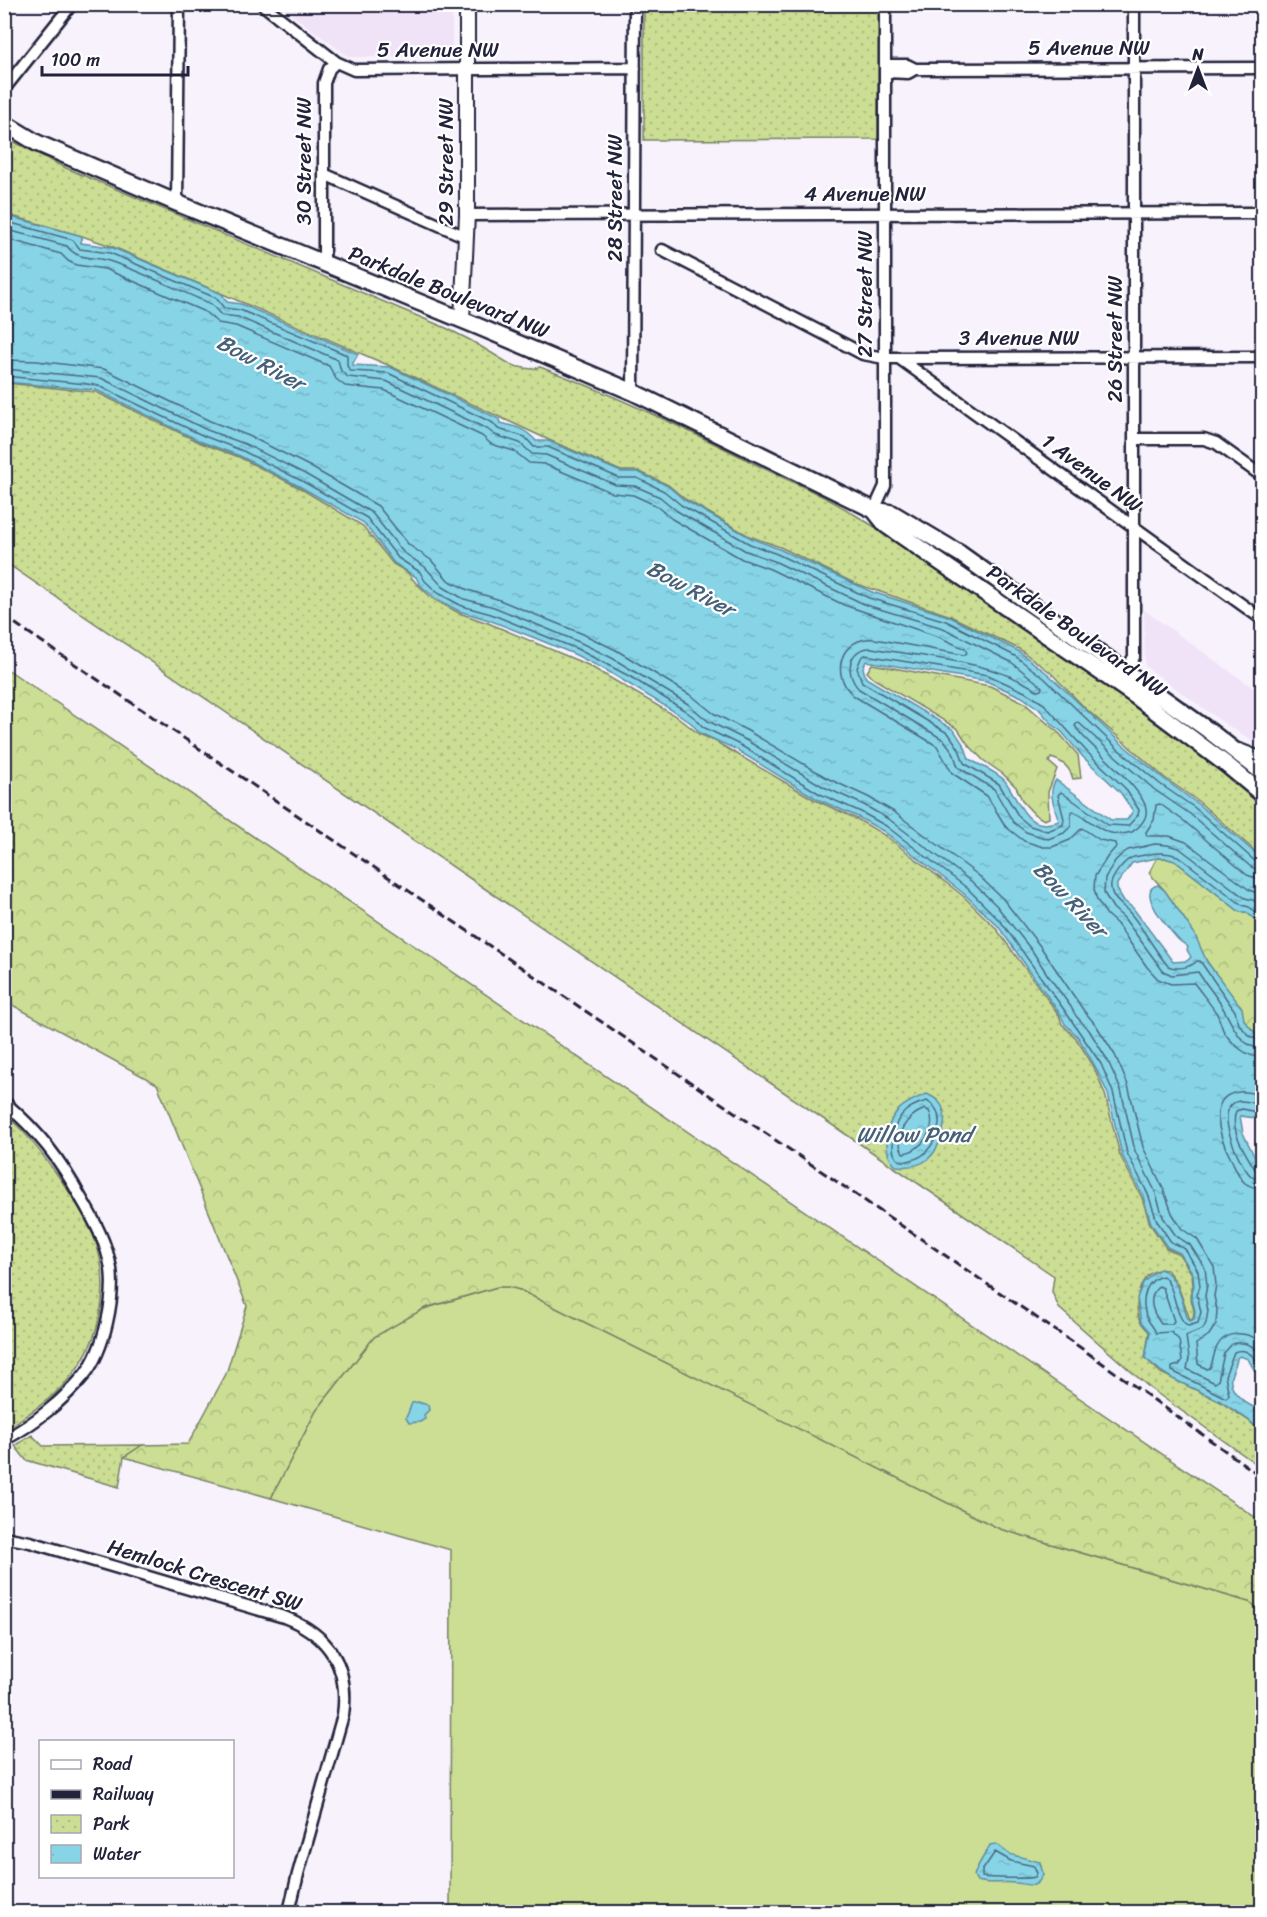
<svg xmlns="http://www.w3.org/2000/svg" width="1267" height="1917" viewBox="0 0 1267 1917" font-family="Sriracha,sans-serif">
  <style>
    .built { fill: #f0e3f8 }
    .green { fill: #cbde93; stroke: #768067; stroke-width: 1.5 }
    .forest { fill: url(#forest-crowns); stroke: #768067; stroke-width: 1.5 }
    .park { fill: url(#park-dots); stroke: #768067; stroke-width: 1.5 }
    .water { fill: url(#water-ripples); stroke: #5f8da2; stroke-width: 1.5; fill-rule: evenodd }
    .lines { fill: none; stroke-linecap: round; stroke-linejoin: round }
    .shore { stroke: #4a6980; stroke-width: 1.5 }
    .minor-casing { stroke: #22223b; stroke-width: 15 }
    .tertiary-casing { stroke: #22223b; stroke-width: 18 }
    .secondary-casing { stroke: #22223b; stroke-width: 20 }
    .minor { stroke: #fff; stroke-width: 10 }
    .tertiary { stroke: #fff; stroke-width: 14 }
    .secondary { stroke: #fff; stroke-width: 15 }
    .rail { stroke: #22223b; stroke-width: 3; stroke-dasharray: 9 4.5; stroke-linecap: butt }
    .labels { text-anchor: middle; stroke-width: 4.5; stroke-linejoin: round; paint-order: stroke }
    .street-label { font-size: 21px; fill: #22223b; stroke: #fff }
    .water-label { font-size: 22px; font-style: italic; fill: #456077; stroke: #fff }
  </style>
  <defs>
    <pattern id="forest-crowns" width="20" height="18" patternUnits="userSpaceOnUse" patternTransform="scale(1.5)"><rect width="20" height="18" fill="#cbde93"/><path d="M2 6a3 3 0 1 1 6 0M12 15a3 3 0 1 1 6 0" fill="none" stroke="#aebe80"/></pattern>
    <pattern id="park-dots" width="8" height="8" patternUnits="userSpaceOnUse" patternTransform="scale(1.5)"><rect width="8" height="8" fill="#cbde93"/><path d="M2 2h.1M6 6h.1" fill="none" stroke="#aebe80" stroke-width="1.8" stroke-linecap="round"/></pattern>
    <pattern id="water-ripples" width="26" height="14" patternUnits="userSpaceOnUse" patternTransform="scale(1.5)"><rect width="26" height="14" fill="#87d4e7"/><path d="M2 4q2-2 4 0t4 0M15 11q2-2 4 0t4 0" fill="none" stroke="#74b6c7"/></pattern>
  </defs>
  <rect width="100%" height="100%" fill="#f8f2fc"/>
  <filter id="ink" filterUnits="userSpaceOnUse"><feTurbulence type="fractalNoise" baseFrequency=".0167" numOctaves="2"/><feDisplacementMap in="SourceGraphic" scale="12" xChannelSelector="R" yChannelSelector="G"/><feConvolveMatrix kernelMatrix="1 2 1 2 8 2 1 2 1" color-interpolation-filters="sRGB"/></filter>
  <g filter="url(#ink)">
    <path class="built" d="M 279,5 L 452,5 L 452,57 L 349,57 Z
      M 1144,610 L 1262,694 L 1262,746 L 1225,724 L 1145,666 Z"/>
    <path class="green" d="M 497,1287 L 509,1287 L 520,1290 L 1000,1529 L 1249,1602 L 1262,1611 L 1262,1912 L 450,1912 L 451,1550 L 271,1498 L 316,1411 L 374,1337 L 417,1311 Z"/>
    <path class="forest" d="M 872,664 L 990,686 L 1023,702 L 1060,734 L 1078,755 L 1081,778 L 1073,779 C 1070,767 1063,761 1051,758 L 1049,762 L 1057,769 L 1048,792 L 1049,818 L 1044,820 L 1034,814 L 1023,802 L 1016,787 L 1003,774 L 983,760 L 967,743 L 958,729 L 874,679 L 867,672 Z
      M 4,667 L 1262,1522 L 1262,1611 L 1249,1602 L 1000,1529 L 520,1290 L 509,1287 L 497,1287 L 425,1308 L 374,1337 L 316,1411 L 271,1498 L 124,1457 L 142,1445 L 188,1444 L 226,1374 L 247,1306 L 157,1084 L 5,1001 Z
      M 1157,858 L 1165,858 L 1175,861 L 1240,912 L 1246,912 L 1262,925 L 1262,1036 L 1253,1031 L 1244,1020 L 1237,1005 L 1202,954 L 1194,933 L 1165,891 L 1149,873 Z"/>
    <path class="park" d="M 644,5 L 879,5 L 878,139 L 644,140 Z
      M 4,137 L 66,168 L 446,328 L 470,340 L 513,366 L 531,369 L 540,367 C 618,396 693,432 767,470 C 796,484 826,496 852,513 C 986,594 1113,689 1239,782 L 1262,803 L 1262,857 L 1199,802 L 1165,778 L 1085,708 L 1050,672 L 1019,649 L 948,615 L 854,583 L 780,547 L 749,536 L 685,499 L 668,485 L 638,471 L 621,471 L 549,440 L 390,366 L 111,246 L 82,236 L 5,214 Z
      M 5,383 L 96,392 L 201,443 L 239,457 L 298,487 L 363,526 L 393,564 L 407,572 L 416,583 L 433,599 L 459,613 L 488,623 L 588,665 L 679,718 L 699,734 L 713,740 L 815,800 L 857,819 L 886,836 L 962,895 L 995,927 L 1059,1015 L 1062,1024 L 1076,1038 L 1094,1067 L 1105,1094 L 1120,1155 L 1142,1198 L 1150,1224 L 1166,1248 L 1179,1254 L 1192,1274 L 1193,1286 L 1190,1295 L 1194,1311 L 1193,1319 L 1190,1320 L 1177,1283 L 1167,1270 C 1141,1265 1132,1302 1140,1321 C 1142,1325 1147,1329 1149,1332 L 1145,1358 L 1161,1373 L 1219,1401 L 1249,1421 L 1262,1433 L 1262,1468 L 1151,1389 L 1059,1308 L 1052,1292 L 1054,1276 L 5,562 Z
      M 5,1114 C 27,1133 44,1156 61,1180 C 74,1199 87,1218 95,1240 C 111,1285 102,1338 72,1375 C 55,1398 28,1414 5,1430 Z
      M 32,1435 L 43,1446 L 142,1445 L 124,1457 L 119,1487 L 26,1460 L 15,1446 Z"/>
    <path class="water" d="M 4,215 L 82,236 L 81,243 L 111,247 L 222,294 L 227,302 L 241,304 L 358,354 L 352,365 L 390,367 L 499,419 L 500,423 C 515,426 526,429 536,441 L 548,441 L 621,472 L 638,472 L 668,486 L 684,500 L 753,539 L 779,549 L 872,592 L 948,616 L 1018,651 L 1048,674 L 1122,744 L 1164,779 L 1198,804 L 1262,859 L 1262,925 L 1246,912 L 1240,912 L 1175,861 L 1165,858 L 1157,858 L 1132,863 L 1117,884 L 1117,889 L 1124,901 L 1133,908 L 1173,962 L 1187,961 L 1191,957 L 1187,950 L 1188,947 C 1185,944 1179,941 1177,938 C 1170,930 1134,890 1158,885 L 1165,891 L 1194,933 L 1207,962 L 1242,1008 L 1244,1020 L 1253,1031 L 1262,1036 L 1262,1119 L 1240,1116 L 1243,1133 L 1262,1172 L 1262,1384 L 1248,1359 L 1240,1356 L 1237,1358 C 1237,1365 1232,1370 1231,1377 C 1228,1393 1249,1407 1262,1410 L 1262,1433 L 1250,1421 L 1220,1401 L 1173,1379 L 1162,1372 L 1145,1358 L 1150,1332 L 1141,1322 L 1137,1298 L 1143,1283 L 1151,1275 L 1160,1269 C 1176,1273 1183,1302 1187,1317 L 1190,1321 L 1194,1319 L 1195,1311 L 1191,1295 L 1194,1286 L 1193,1274 L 1180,1253 L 1167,1247 L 1151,1223 L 1143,1196 L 1122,1155 L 1108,1094 L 1095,1066 L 1078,1037 L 1065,1024 L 1060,1014 L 998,926 L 963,893 L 883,831 L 858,817 L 817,799 L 737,750 L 700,733 L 691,723 L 680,715 L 606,670 L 574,654 L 535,638 L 489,620 L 459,611 L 435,598 L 420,585 L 416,577 L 394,563 L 364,523 L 299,486 L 240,456 L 202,442 L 96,390 L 5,382 ZM 866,661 L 986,681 L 1022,697 L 1039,709 L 1052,724 L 1062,732 L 1083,757 L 1120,792 L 1133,811 L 1127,820 L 1111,820 L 1056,780 C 1047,792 1055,808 1059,821 C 1025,834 1020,801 1005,781 C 997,772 979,765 969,759 L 965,747 L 954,730 L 866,678 L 863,668 Z
      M 927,1094 C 931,1096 937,1099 939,1102 C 951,1115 941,1148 928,1159 C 920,1166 906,1167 896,1166 C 888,1159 887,1152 887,1141 C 887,1113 903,1103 927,1094 Z
      M 418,1402 L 428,1405 L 429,1410 L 424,1415 L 425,1419 L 420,1422 L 409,1423 L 406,1418 L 412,1403 Z
      M 996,1844 L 1009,1854 L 1040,1862 L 1043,1874 C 1041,1879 1039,1883 1034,1885 C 1029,1886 1021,1883 1015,1883 C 1003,1881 989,1885 977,1881 L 974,1876 C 977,1865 985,1855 990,1845 Z"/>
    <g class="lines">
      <path class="shore" d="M 4,221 L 73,240 L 80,249 L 110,253 L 216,298 L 224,308 L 240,310 L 347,355 L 347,366 L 351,371 L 388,373 L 493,423 L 498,429 L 525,437 L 534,447 L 548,447 L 619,478 L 637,478 L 664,491 L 681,505 L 750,544 L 777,554 L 869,598 L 946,621 L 1015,656 L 1044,678 L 1118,749 L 1160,784 L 1195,808 L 1256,862 L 1262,863
        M 4,229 L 67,246 C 78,261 93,256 109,261 C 143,272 177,290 211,304 L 221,315 L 238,317 L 338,360 L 341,371 L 348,377 L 386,381 L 487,429 L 495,435 L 520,443 L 532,454 L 546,455 L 616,485 L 635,486 L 660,497 L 677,511 L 746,551 L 774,561 L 866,605 L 943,628 L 1011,662 L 1039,684 L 1042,687 L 1041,690 L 1038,691 C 992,660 926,658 872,648 C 848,647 844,674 859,689 L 944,740 L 953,752 L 958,767 L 994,789 L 1013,822 L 1026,832 L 1048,839 L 1064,833 L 1071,826 L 1071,813 L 1073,811 C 1096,822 1103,840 1132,832 C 1139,828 1148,818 1146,809 C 1144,790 1095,750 1081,734 L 1075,726 L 1078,722 L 1113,754 L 1155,790 L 1190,814 L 1251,867 L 1262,871
        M 4,238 L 61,254 L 68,261 L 76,265 L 105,269 L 205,312 L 218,323 L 236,326 L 329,366 L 336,379 L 345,386 L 384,390 L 482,436 L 491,444 L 514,451 L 529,463 L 544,464 L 613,493 L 633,495 L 655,505 L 672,519 L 742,559 L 770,569 L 844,605 L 939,637 L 965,649 L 967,653 L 964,655 L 875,639 C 840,636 829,675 854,696 L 937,746 L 952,773 L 987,796 L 1006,827 L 1024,841 L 1043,847 L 1052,847 L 1070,840 L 1082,828 L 1100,840 L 1115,843 L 1116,847 L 1108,856 L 1095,876 L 1094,889 L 1097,900 L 1107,915 L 1117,924 L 1147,967 L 1158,979 L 1171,984 L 1194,983 C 1202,994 1210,1003 1217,1014 C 1220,1020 1221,1026 1224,1032 C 1233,1045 1247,1057 1262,1058
        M 4,360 L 37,361 L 104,369 L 210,421 L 249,436 L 309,466 L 378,506 L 409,545 L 431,560 L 448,580 L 468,590 L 497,599 L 583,634 L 616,650 L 692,696 L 713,713 L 748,731 L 829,779 L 868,797 L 894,812 L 978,875 L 1003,899 L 1040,946 L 1084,1011 L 1096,1025 L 1115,1055 L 1128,1085 L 1143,1147 L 1163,1188 L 1172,1213 L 1182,1229 L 1197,1239 L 1214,1267 L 1216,1285 L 1214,1296 L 1217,1310 L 1216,1324 L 1209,1335 L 1196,1344 L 1198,1364 L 1207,1369 L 1210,1368 C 1213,1362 1213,1356 1216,1349 C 1225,1328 1247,1332 1262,1342
        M 4,369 L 101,378 L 207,430 L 245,444 L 305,474 L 372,513 L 403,552 L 425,567 L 443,587 L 464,599 L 494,607 L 579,642 L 612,658 L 688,704 L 708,721 L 744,739 L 824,787 L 864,805 L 890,820 L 972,882 L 996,905 L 1033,952 L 1047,974 L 1071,1007 L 1076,1016 L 1089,1030 L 1108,1061 L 1121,1090 L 1135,1151 L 1155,1191 L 1163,1217 L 1176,1236 L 1190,1245 L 1205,1268 L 1207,1285 L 1205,1296 L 1208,1311 L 1206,1323 L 1203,1329 L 1186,1336 L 1189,1358 L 1187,1369 L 1215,1383 L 1218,1381 L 1224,1353 L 1232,1344 C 1244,1340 1255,1346 1262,1356
        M 4,376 L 97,385 L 204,436 L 243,451 L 302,481 L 367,518 L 398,558 L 420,572 L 425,581 L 438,593 L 462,606 L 491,614 L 577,649 L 629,676 L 684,710 L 695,718 L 703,727 L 740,745 L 820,794 L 861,812 L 886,826 L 967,888 L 1002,923 L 1065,1011 L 1101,1064 L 1113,1092 L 1127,1153 L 1148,1194 L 1157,1221 L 1171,1242 L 1185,1249 L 1198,1271 L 1200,1286 L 1197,1295 L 1201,1312 L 1198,1323 L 1188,1326 C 1173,1315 1177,1289 1163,1276 C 1145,1279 1141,1300 1146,1316 C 1148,1322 1154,1327 1156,1333 L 1171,1332 L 1179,1340 L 1182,1361 L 1179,1365 L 1172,1367 L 1172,1371 L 1226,1398 L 1229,1395 L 1225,1376 L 1234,1352 C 1248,1346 1256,1359 1262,1370
        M 865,655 L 988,675 L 1025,692 L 1044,704 L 1088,753 L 1125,788 L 1139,810 L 1138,815 L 1128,826 L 1108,825 L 1061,792 L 1058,795 L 1064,819 L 1063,825 L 1047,831 L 1030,826 L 1019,817 L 999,784 L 964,763 L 959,749 L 949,734 L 862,682 L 857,668 L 861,658 Z
        M 1262,880 L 1247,875 L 1184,821 L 1160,804 L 1156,805 L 1154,820 L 1146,832 L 1147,836 L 1169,836 L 1186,842 L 1248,889 L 1262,896
        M 1262,907 L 1253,900 L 1245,898 L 1179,848 L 1167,845 L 1155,844 L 1128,850 L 1122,854 L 1115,861 L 1105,878 L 1104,893 L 1113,908 L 1124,918 L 1163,971 L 1172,975 L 1198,972 C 1205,983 1213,992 1220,1003 C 1231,1020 1238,1047 1262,1049
        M 1262,916 L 1249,907 L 1242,905 L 1178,856 C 1162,850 1150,854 1134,857 C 1125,859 1109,879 1111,888 C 1112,900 1123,905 1130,913 C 1144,929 1154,950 1168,966 C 1176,970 1190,968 1197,961 L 1200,961 L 1235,1011 L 1239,1024 L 1249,1036 L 1262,1041
        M 1262,1096 C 1255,1094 1247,1091 1239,1092 C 1204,1096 1221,1140 1231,1159 C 1235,1166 1238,1177 1245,1183 C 1250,1187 1256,1188 1262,1189
        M 927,1101 C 947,1112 939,1139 925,1153 C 920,1158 901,1166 896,1157 C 893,1154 893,1148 893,1144 C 893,1120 903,1107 927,1101 Z
        M 1262,1105 C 1255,1104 1246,1100 1239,1101 C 1211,1106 1239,1163 1250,1175 C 1253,1179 1257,1179 1262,1180
        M 925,1109 L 929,1111 C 938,1128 921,1152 903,1153 C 893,1134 907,1116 925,1109 Z
        M 1262,1113 L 1242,1109 L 1236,1111 C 1229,1130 1246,1154 1255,1169 L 1262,1172
        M 1159,1286 L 1163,1288 L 1174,1321 L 1172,1324 L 1161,1324 C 1152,1312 1146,1298 1159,1286 Z
        M 995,1852 L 1011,1861 L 1034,1866 L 1037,1873 L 1035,1877 C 1031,1879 989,1878 982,1877 L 982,1871 Z"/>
      <defs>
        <path id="minor" d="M 262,4 L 336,62 L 354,70 L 635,68
          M 886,65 L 907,65 L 915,69
          M 886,72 L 908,73 L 915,69 L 1262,68
          M 4,89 L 72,4
          M 324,174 L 466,237
          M 177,203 L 179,4
          M 467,215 L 1262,213
          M 662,250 L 863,354 L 884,358 L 1262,357
          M 324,263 L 324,83 L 329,69 L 336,62
          M 900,359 L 1262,619
          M 633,392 L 635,4
          M 1134,439 L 1204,439 L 1216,443 L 1262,476
          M 874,510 L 885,486 L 885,4
          M 1125,671 L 1134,657 L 1134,4
          M 4,1102 C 38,1131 60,1159 81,1198 C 94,1220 107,1243 111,1269 C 115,1299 104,1350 85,1374 C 64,1400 34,1424 4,1440
          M 4,1537 L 30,1542 L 284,1617 C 328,1634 350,1666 343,1715 L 298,1874 L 289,1912"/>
        <path id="tertiary" d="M 462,320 L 467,215 L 467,4
          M 1239,751 L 1262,760"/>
        <path id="secondary" d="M 4,123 L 37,143 L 177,203 L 477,326 L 633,392 L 874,510 L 892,513 L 959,553 L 1208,730 L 1262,772
          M 874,510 L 886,525 L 1134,695 L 1227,765 L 1262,794"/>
      </defs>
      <use href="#minor" class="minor-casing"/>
      <use href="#tertiary" class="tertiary-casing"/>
      <use href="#secondary" class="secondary-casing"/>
      <use href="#minor" class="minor"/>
      <use href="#tertiary" class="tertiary"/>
      <use href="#secondary" class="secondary"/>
      <path class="rail" d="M 4,616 L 905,1228 L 1081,1348 L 1262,1477"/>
    </g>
  </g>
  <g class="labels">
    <g class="street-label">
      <text x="1089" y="55">5 Avenue NW</text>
      <text x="438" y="57">5 Avenue NW</text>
      <text transform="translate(304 161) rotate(-90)" y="7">30 Street NW</text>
      <text transform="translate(446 162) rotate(-90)" y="7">29 Street NW</text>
      <text x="865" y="201">4 Avenue NW</text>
      <text transform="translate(615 198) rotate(-90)" y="7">28 Street NW</text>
      <text transform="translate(449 292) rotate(22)" y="7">Parkdale Boulevard NW</text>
      <text transform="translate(865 294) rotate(-90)" y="7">27 Street NW</text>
      <text x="1019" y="345">3 Avenue NW</text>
      <text transform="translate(1115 339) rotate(-90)" y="7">26 Street NW</text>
      <text transform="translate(1092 473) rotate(36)" y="7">1 Avenue NW</text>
      <text transform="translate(1077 631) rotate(35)" y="7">Parkdale Boulevard NW</text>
      <text transform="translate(205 1575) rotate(17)" y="7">Hemlock Crescent SW</text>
    </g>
    <g class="water-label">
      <text transform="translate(261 362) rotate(28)" y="8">Bow River</text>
      <text transform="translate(691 588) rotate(28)" y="8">Bow River</text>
      <text transform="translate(1071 899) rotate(46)" y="8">Bow River</text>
      <text x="914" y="1142">Willow Pond</text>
    </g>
  </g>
  <rect width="1267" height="1917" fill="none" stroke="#fff" stroke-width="24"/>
  <rect x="12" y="12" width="1243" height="1893" fill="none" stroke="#22223b" stroke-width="2" filter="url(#ink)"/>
  <rect x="39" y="1740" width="195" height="138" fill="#ffffff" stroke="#a7a7b1" stroke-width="1.5"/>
  <rect x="51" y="1760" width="30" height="9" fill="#ffffff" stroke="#a7a7b1" stroke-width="1.5"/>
  <text x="93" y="1770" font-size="18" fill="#22223b">Road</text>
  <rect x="51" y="1790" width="30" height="9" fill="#22223b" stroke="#a7a7b1" stroke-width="1.5"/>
  <text x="93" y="1800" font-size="18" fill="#22223b">Railway</text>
  <rect x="51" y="1815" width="30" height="18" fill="url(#park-dots)" stroke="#a7a7b1" stroke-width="1.5"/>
  <text x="93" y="1830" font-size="18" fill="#22223b">Park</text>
  <rect x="51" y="1845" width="30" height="18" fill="url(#water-ripples)" stroke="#a7a7b1" stroke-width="1.5"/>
  <text x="93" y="1860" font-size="18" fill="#22223b">Water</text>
  <g transform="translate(1198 69)" stroke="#ffffff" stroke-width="4.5" paint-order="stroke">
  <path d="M0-4.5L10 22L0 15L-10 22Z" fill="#22223b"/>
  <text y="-9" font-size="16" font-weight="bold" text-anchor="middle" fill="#22223b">N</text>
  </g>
  <path d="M42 66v9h146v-9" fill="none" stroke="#22223b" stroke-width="3"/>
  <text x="51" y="66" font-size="18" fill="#22223b" stroke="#ffffff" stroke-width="4.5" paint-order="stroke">100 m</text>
</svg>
